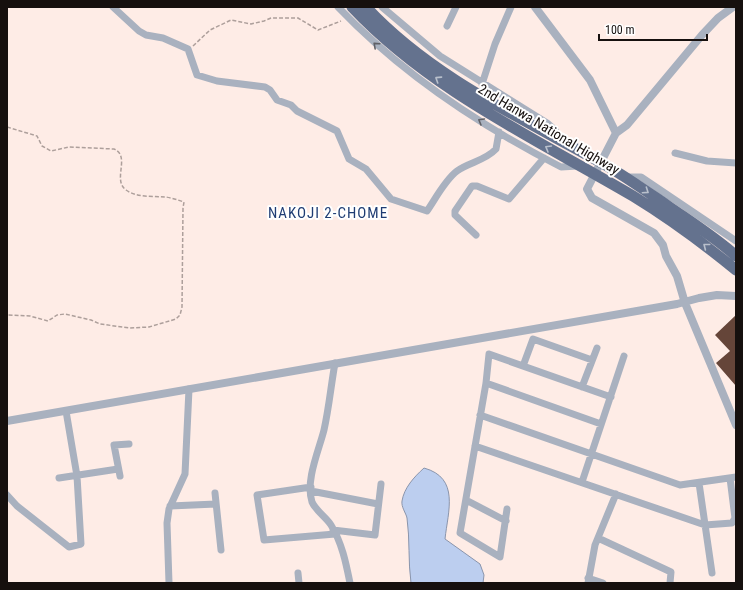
<svg xmlns="http://www.w3.org/2000/svg" width="743" height="590" viewBox="0 0 743 590" font-family="'Roboto Condensed',sans-serif">
  <style>
    .water { fill: #bcceef; stroke: #8a95ac }
    .building { fill: #654539 }
    .lines { fill: none; stroke-linecap: round; stroke-linejoin: round }
    .path { stroke: #ad9f9b; stroke-width: 1.5; stroke-dasharray: 4 2; stroke-linecap: butt }
    .minor { stroke: #a9b1bf; stroke-width: 7 }
    .tertiary { stroke: #a9b1bf; stroke-width: 8 }
    .trunk { stroke: #64728e; stroke-width: 11 }
    .oneway { stroke: #606066 }
    .oneway2 { stroke: #b9c0cc }
    .labels { text-anchor: middle; stroke-width: 4; stroke-linejoin: round; paint-order: stroke }
    .street-label { font-size: 14px; fill: #16100e; stroke: #fff }
    .neighbourhood-label { font-size: 15px; letter-spacing: 1px; fill: #1f3c73; stroke: #fff }
  </style>
  <rect width="100%" height="100%" fill="#feece6"/>
  <path class="water" d="M 424,468 C 460,478 448,511 445,539 L 480,564 L 484,575 L 483,583 L 411,583 C 408,562 410,539 407,518 C 406,513 401,507 402,501 C 404,488 414,477 424,468 Z"/>
  <path class="building" d="M 736,315 L 736,386 L 716,363 L 730,351 L 715,335 Z"/>
  <g class="lines">
    <path class="path" d="M 193,46 L 210,30 L 231,20 L 251,24 L 264,21 L 271,18 L 298,18 L 318,30 L 341,21
      M 7,127 L 37,136 L 42,146 L 51,151 L 69,147 L 114,149 C 131,156 112,180 126,190 C 137,198 153,196 166,197 C 172,198 178,200 184,202 L 183,208 L 182,307 L 180,315 L 176,319 L 149,327 L 130,328 L 100,324 L 91,320 L 65,314 L 57,315 L 48,321 L 30,316 L 7,315"/>
    <path class="minor" d="M 113,7 L 139,31 L 146,35 L 163,38 L 188,49 L 197,75 L 217,81 L 265,87 L 270,90 L 277,100 L 291,105 L 297,111 L 337,131 L 349,159 L 366,169 L 391,199 L 427,211 C 436,198 445,180 457,171 C 469,162 485,161 496,149 L 499,132
      M 338,7 C 402,74 479,125 561,167 L 578,166
      M 382,7 L 440,56 L 547,123 L 555,130 L 561,139
      M 447,26 L 456,7
      M 482,84 L 495,44 L 511,7
      M 675,153 L 707,161 L 736,163
      M 625,177 L 641,177 L 736,241
      M 476,235 L 455,215 L 455,211 L 472,186 L 477,186 L 509,199 L 544,158
      M 335,363 C 331,385 329,408 324,430 C 319,450 305,481 312,502 C 316,511 326,517 331,525 C 342,543 346,563 350,583
      M 523,366 L 533,339 L 592,360
      M 486,383 L 601,424
      M 582,387 L 597,348
      M 480,415 L 680,485 L 736,477
      M 475,446 L 705,525 L 732,523 L 735,518 L 730,478
      M 120,476 L 114,445 L 129,444
      M 59,478 L 118,469
      M 582,482 L 624,356
      M 699,483 L 712,573
      M 311,487 L 257,495 L 264,540 L 335,534
      M 311,491 L 378,504
      M 215,493 L 221,550
      M 7,495 L 17,506 L 69,547 L 81,544 L 77,476 L 66,411
      M 466,500 L 506,521
      M 170,506 L 216,504
      M 507,509 L 500,557 L 460,533 L 486,383 L 489,354 L 611,397
      M 333,530 L 375,535 L 381,484
      M 598,538 L 671,572 L 670,583
      M 298,573 L 299,583
      M 588,578 L 603,583
      M 169,583 L 167,523 L 169,509 L 185,474 L 189,389
      M 588,583 L 595,545 L 616,494"/>
    <path class="tertiary" d="M 535,7 L 590,80 L 616,133
      M 733,7 L 718,18 L 702,35 L 627,125 L 616,133 L 587,189 L 592,198 L 654,233 L 663,245 L 666,256 L 677,276 L 685,303 L 736,425
      M 7,421 L 677,304 L 699,298 L 717,295 L 736,296"/>
    <path class="trunk" d="M 352,7 C 430,90 536,139 633,196 C 669,218 703,243 736,270
      M 366,7 C 431,77 520,117 602,163 C 625,176 646,191 668,206 C 691,222 715,237 736,256"/>
  </g>
  <defs><path id="oneway-chevron" d="M-2-3.5L2.5 0L-2 3.5" fill="none" stroke-width="1.6" stroke-linecap="round" stroke-linejoin="round"/></defs>
  <g class="oneway">
    <use href="#oneway-chevron" transform="translate(376 45) rotate(-138)"/>
    <use href="#oneway-chevron" transform="translate(481 121) rotate(-150)"/>
  </g>
  <g class="oneway2">
    <use href="#oneway-chevron" transform="translate(438 79) rotate(-147)"/>
    <use href="#oneway-chevron" transform="translate(548 148) rotate(-150)"/>
    <use href="#oneway-chevron" transform="translate(646 191) rotate(34)"/>
    <use href="#oneway-chevron" transform="translate(706 246) rotate(-142)"/>
  </g>
  <g class="labels">
    <g class="street-label">
      <text transform="translate(549 129) rotate(31)" y="5">2nd Hanwa National Highway</text>
    </g>
    <g class="neighbourhood-label">
      <text x="328" y="218">NAKOJI 2-CHOME</text>
    </g>
  </g>
  <rect width="743" height="590" fill="none" stroke="#16100e" stroke-width="16"/>
  <path d="M599 34v6h108v-6" fill="none" stroke="#16100e" stroke-width="2"/>
  <text x="605" y="34" font-size="12" fill="#16100e" stroke="#ffffff" stroke-width="3" paint-order="stroke">100 m</text>
</svg>
